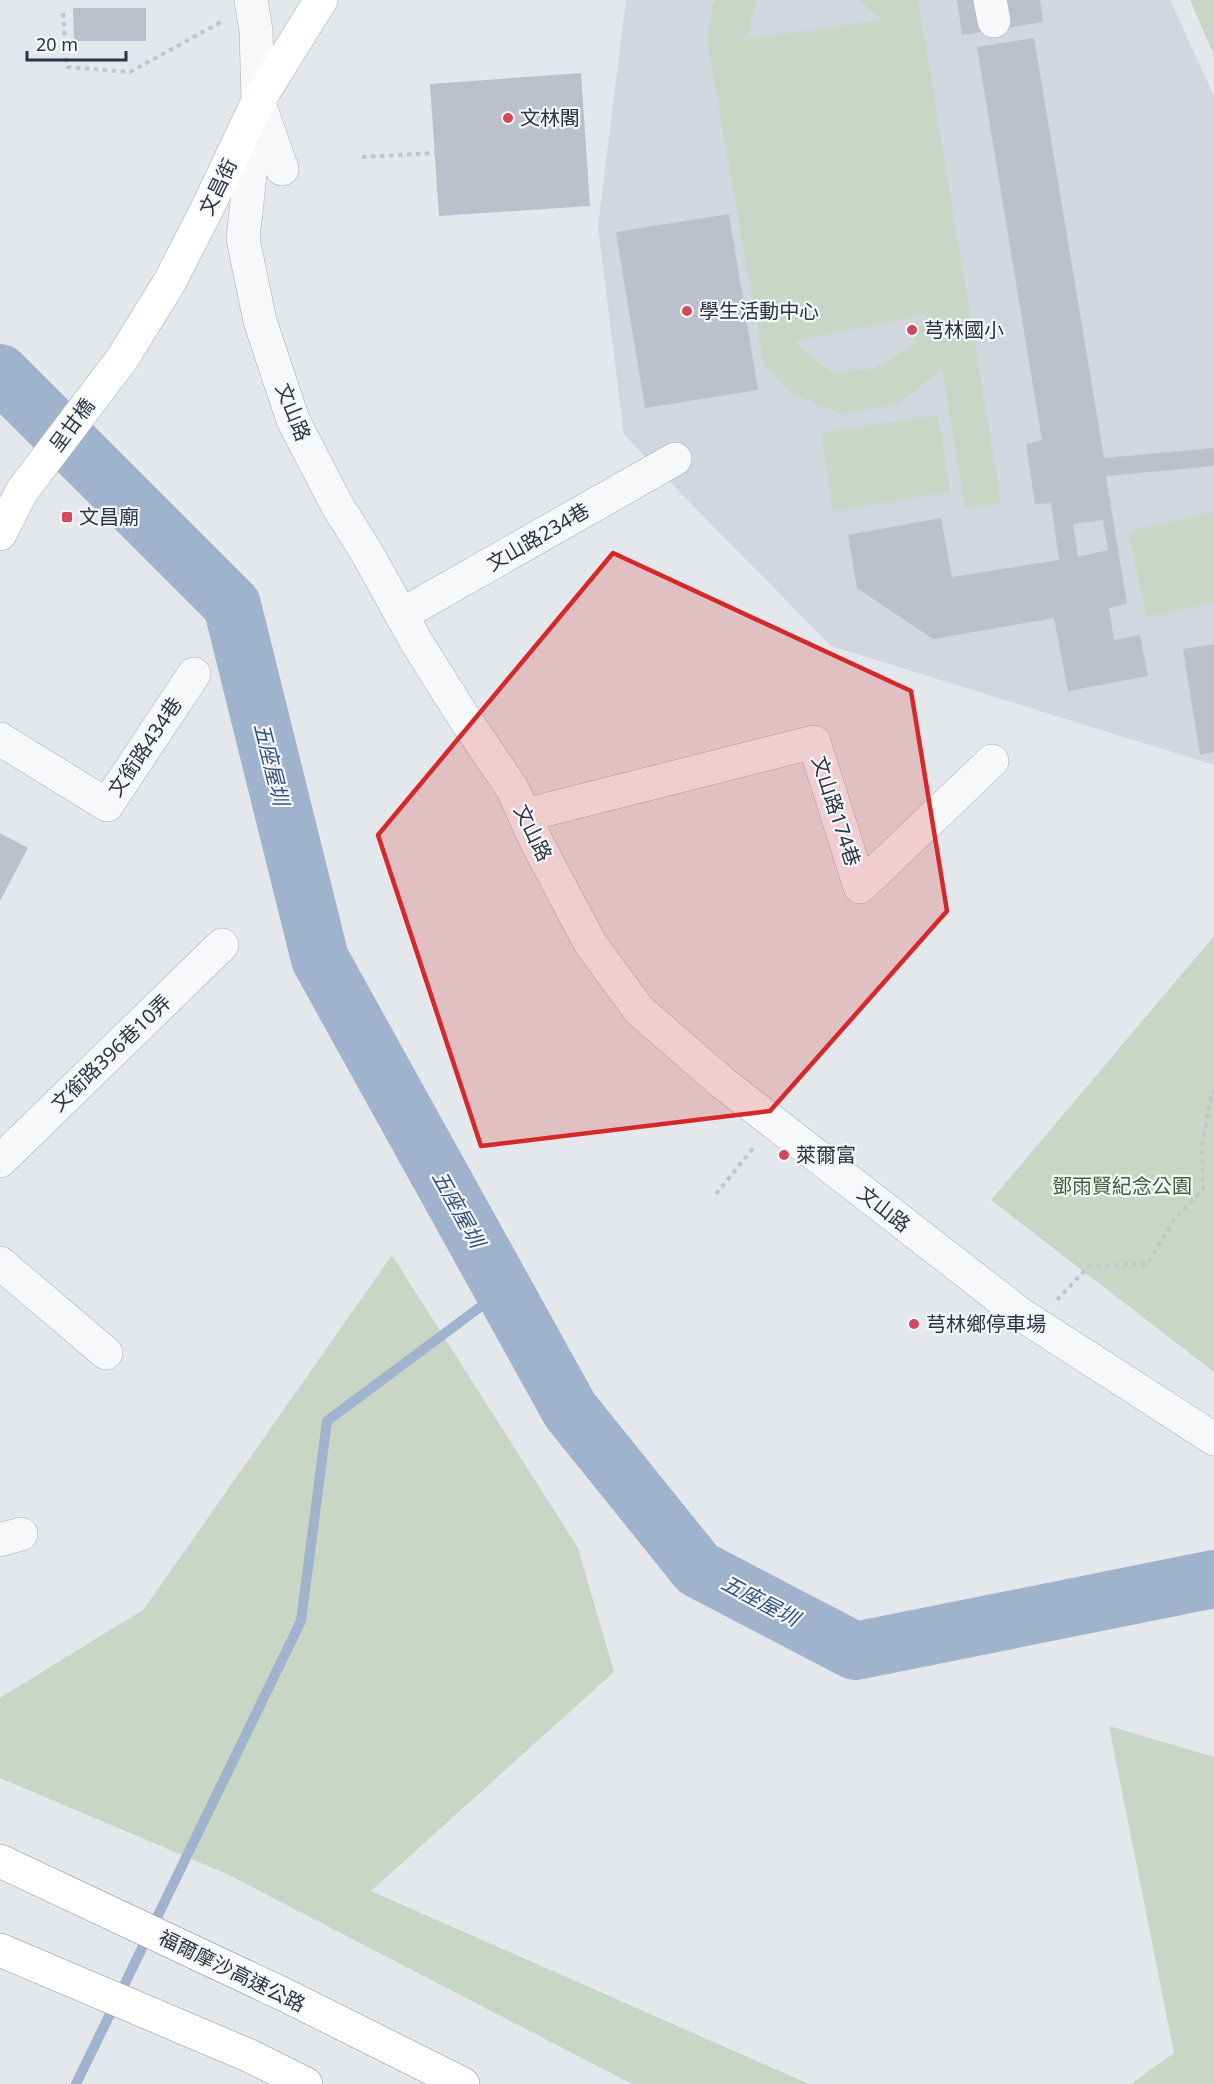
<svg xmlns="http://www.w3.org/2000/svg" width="1214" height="2084" viewBox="0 0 1214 2084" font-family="'Noto Sans','Noto Sans TC',sans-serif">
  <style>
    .built { fill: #d2d6de }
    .green { fill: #c9d6c5; fill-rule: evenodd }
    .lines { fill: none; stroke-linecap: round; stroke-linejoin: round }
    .stream { stroke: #9fb4cc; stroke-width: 10 }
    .river { stroke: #9fb4cc; stroke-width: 58 }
    .building { fill: #bbc0ca; fill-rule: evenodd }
    .minor-casing { stroke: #a9aeb7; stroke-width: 34 }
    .major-casing { stroke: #a3abb8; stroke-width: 34 }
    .highway-casing { stroke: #8b94a3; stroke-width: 34 }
    .path { stroke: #c2c5cb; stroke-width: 4; stroke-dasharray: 4.5 4.5; stroke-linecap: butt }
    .minor { stroke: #f7f8fa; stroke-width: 33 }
    .major { stroke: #fff; stroke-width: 33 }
    .highway { stroke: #fff; stroke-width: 33 }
    .marked { fill: #d62828; fill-opacity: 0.2; stroke: #d62828; stroke-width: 4.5; stroke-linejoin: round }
    .poi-dot { fill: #d1495b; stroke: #f4f6f9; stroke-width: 2 }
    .labels { text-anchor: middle; stroke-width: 4.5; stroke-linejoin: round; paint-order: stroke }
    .poi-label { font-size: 20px; fill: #2b3445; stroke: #f4f6f9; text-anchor: start }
    .street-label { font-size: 20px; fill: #2b3445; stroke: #f4f6f9 }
    .park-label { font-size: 20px; fill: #3f6138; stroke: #f4f6f9 }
    .water-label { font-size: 21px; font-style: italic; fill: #34527a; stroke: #f4f6f9 }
  </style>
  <rect width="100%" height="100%" fill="#e4e7ec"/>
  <path class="built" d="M 626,0 L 1170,0 L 1214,96 L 1214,765 L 831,646 L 624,435 L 598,226 Z"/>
  <path class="green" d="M 716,0 L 757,0 L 746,39 L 883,20 L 858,0 L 918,0 L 1001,503 L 965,509 L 942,369 L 897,405 L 841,414 L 792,393 L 764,366 L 707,39 L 713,4 ZM 927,314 L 909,347 L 874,369 L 829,372 L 794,341 Z
    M 1190,0 L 1214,0 L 1214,55 Z
    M 938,415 L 950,492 L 833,511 L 821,433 Z
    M 1214,512 L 1214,602 L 1147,617 L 1128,531 Z
    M 1214,936 L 1214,1372 L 991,1200 Z
    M 392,1255 L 578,1548 L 614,1672 L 371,1891 L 809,2084 L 632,2084 L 227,1874 L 0,1778 L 0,1698 L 144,1609 Z
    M 1109,1726 L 1214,1757 L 1214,2084 L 1131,2084 L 1174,2053 Z"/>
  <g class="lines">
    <path class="stream" d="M 76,2084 L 301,1621 L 327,1421 L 503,1290"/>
    <path class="river" d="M 0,373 L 232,605 L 320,959 L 570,1410 L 698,1569 L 855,1651 L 1214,1579"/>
  </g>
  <path class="building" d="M 957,0 L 1040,0 L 1043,22 L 962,35 Z
    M 73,8 L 146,8 L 146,41 L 74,41 Z
    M 1034,38 L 1104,458 L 1214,448 L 1214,466 L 1106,476 L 1127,604 L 1109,608 L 1114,640 L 1140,635 L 1148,676 L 1068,691 L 1054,618 L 933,639 L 857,588 L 848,535 L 941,518 L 952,577 L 1059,560 L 1051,503 L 1035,504 L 1026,444 L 1042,440 L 977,47 ZM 1103,520 L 1108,550 L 1078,557 L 1073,524 Z
    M 581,73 L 590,206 L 439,216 L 430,84 Z
    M 729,214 L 758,390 L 645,408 L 616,232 Z
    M 1214,644 L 1214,752 L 1200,755 L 1183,649 Z
    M 0,833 L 28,848 L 0,901 Z"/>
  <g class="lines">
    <defs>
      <path id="minor" d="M 251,0 L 256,31 L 258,101 L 243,239 L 260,321 L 293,420 L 337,505 L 367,553 L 417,643 L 463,716 L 512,788 L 536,841 L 590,943 L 639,1010 L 723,1083 L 1019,1313 L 1214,1439
        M 990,0 L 994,21
        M 261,109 L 282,169
        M 401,615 L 675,459
        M 0,739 L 107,805 L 194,674
        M 525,815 L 814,742 L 860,887 L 992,761
        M 0,1161 L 222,945
        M 0,1263 L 106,1353
        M 0,1540 L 21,1534"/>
      <path id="major" d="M 0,534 L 22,491 L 122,359 L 169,283 L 207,209 L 258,101 L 321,0"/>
      <path id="highway" d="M 0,1861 L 285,1995 L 463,2084
        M 0,1950 L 250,2056 L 306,2084"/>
    </defs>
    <use href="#minor" class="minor-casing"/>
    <use href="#major" class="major-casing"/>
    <use href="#highway" class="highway-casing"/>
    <path class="path" d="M 63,13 L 67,67 L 130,72 L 221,22
      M 362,157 L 435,153
      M 716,1194 L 754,1147
      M 1057,1300 L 1089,1266 L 1148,1264 L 1173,1221 L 1203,1189 L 1202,1146 L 1211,1097 L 1214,1091"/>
    <use href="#minor" class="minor"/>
    <use href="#major" class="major"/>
    <use href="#highway" class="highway"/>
  </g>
  <path class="marked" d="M 613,553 L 911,691 L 947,911 L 770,1111 L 481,1146 L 378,835 Z"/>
  <g class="poi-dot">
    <circle cx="508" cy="118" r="6"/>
    <circle cx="687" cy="311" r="6"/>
    <circle cx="912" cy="330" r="6"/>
    <rect x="61" y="511" width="12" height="12" rx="3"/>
    <circle cx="784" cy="1155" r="6"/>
    <circle cx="914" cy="1324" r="6"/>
  </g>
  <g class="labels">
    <g class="poi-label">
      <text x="520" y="125">文林閣</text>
      <text x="699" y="318">學生活動中心</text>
      <text x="924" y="337">芎林國小</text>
      <text x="79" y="524">文昌廟</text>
      <text x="796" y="1162">萊爾富</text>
      <text x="926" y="1331">芎林鄉停車場</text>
    </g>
    <g class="street-label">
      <text transform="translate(218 187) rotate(-64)" y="7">文昌街</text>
      <text transform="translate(293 412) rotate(68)" y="7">文山路</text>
      <text transform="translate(72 425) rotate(-53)" y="7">呈甘橋</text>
      <text transform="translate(538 537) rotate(-30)" y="7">文山路234巷</text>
      <text transform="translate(145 747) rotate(-56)" y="7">文銜路434巷</text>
      <text transform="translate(836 811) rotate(72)" y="7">文山路174巷</text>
      <text transform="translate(533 833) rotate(64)" y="7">文山路</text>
      <text transform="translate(111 1053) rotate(-44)" y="7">文銜路396巷10弄</text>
      <text transform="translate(884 1209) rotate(38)" y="7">文山路</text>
      <text transform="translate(232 1971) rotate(26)" y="7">福爾摩沙高速公路</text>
    </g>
    <g class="park-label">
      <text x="1122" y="1193">鄧雨賢紀念公園</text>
    </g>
    <g class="water-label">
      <text transform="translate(271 764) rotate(76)" y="7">五座屋圳</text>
      <text transform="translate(458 1209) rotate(61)" y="7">五座屋圳</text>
      <text transform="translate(760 1601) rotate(28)" y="7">五座屋圳</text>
    </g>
  </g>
  <path d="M27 51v9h99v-9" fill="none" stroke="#2b3445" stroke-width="3"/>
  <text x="36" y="51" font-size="18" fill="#2b3445" stroke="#f4f6f9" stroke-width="4.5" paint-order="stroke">20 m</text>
</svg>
